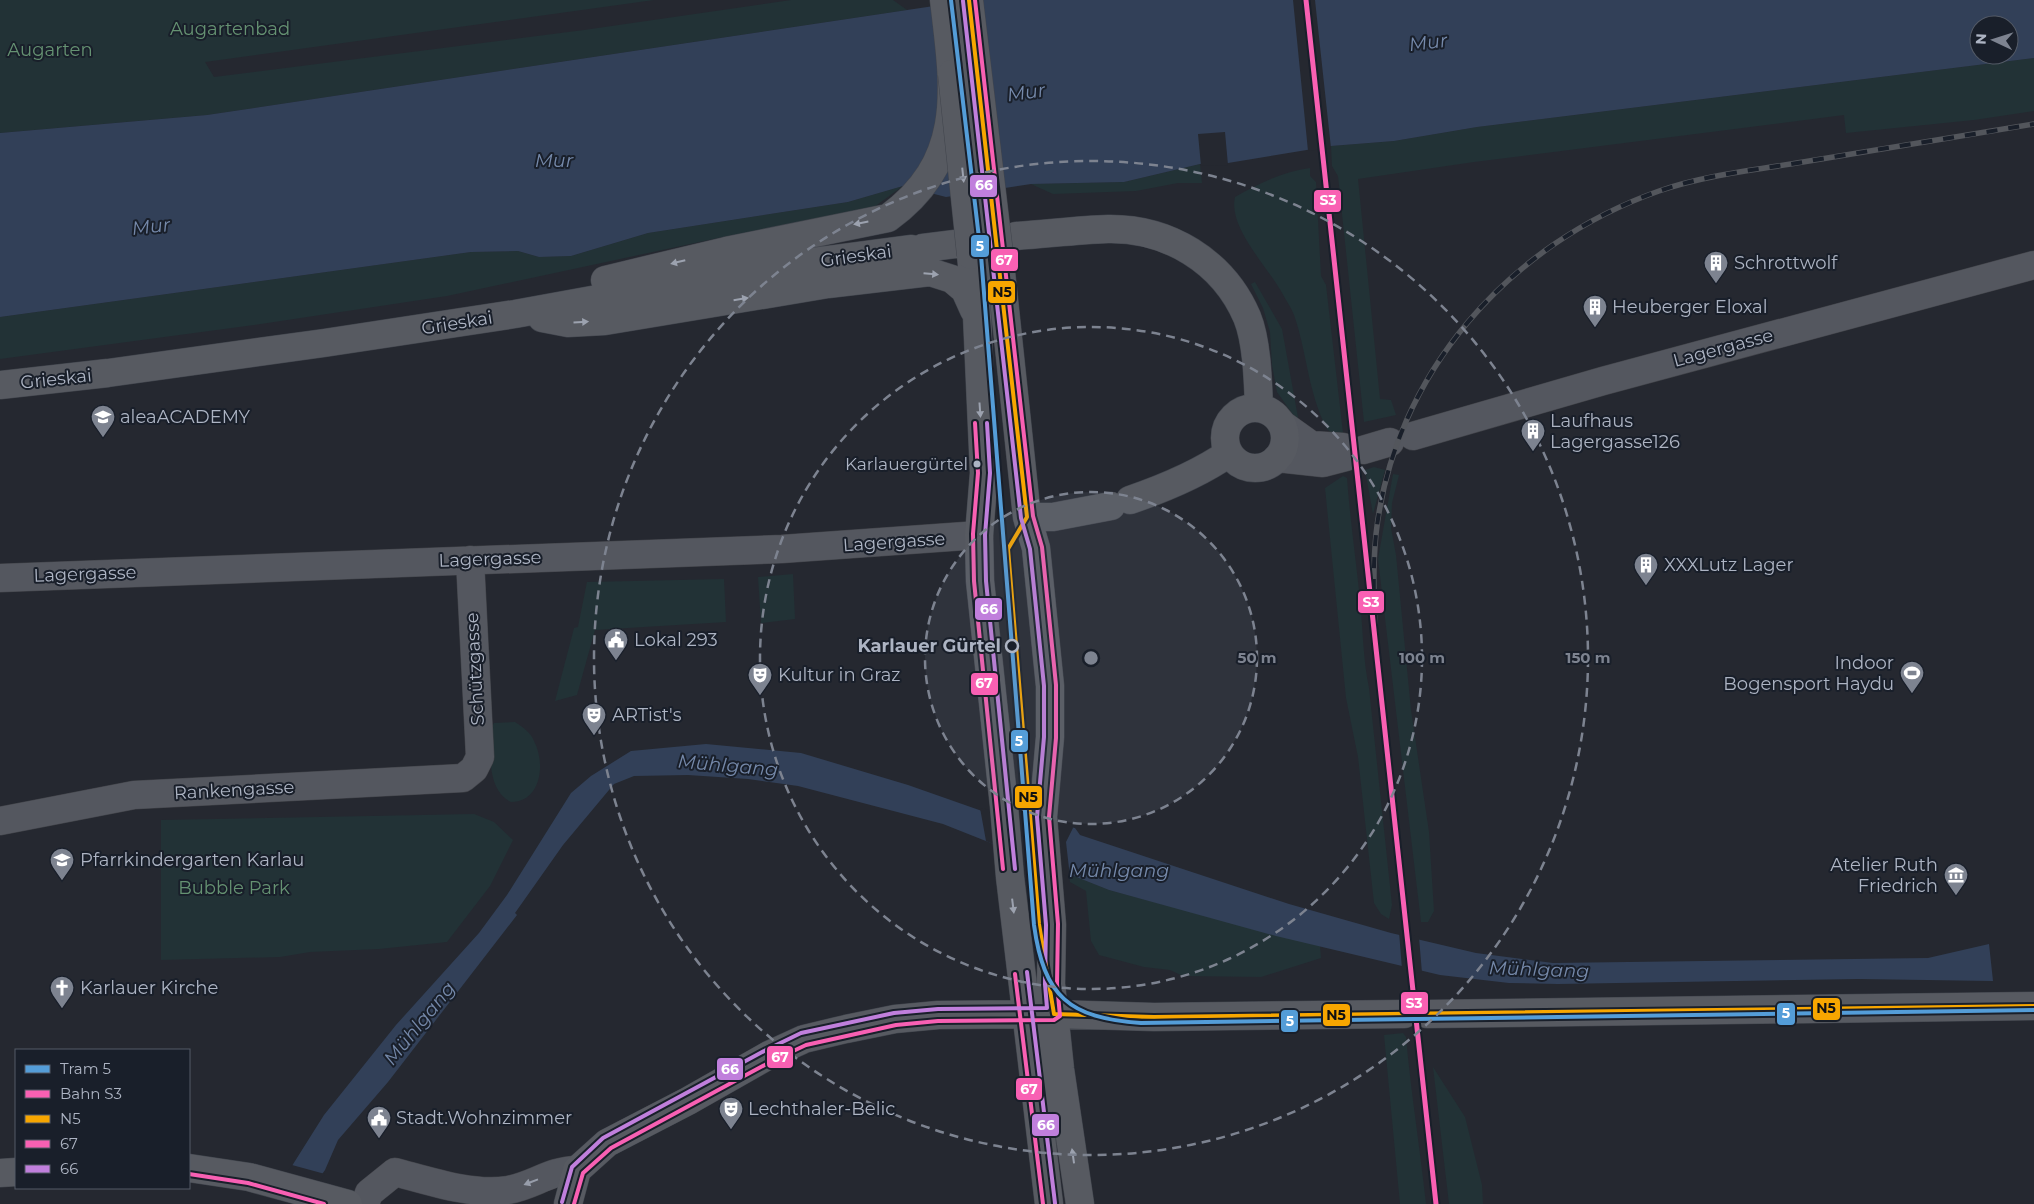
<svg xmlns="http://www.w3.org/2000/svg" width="2034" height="1204" viewBox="0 0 2034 1204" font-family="Montserrat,sans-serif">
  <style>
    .green { fill: #223236 }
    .water { fill: #324058; fill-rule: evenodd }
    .pier { fill: #252830 }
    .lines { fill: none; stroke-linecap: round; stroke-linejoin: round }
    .minor-casing { stroke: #414349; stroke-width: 29 }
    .major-casing { stroke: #41454d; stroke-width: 29 }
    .minor { stroke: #54575f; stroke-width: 28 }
    .major { stroke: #575a61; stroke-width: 28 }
    .rail-casing { stroke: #53565c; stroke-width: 5.5 }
    .rail { stroke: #191f2a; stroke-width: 4; stroke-dasharray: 11; stroke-linecap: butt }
    .major-bridge-casing { stroke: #41454d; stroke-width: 29; stroke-linecap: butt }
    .major-bridge { stroke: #575a61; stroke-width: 28 }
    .bus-1-casing { stroke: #191f2a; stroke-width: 8 }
    .bus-2-casing { stroke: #191f2a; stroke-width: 8 }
    .bus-3-casing { stroke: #191f2a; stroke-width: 8 }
    .bus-1 { stroke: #f7a600; stroke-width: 4 }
    .bus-2 { stroke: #f860b3; stroke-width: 4 }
    .bus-3 { stroke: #c07fdc; stroke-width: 4 }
    .rail-1-casing { stroke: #191f2a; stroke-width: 9 }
    .rail-1 { stroke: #f960b3; stroke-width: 5 }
    .tram-1-casing { stroke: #191f2a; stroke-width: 8 }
    .tram-1 { stroke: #549dd8; stroke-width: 4 }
    .oneway { fill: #9ca2af }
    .oneway2 { fill: #979daa }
    .ring { fill: none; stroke: #7d8390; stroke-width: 2.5; stroke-dasharray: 9 6 }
    .bus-dot { fill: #adb4c3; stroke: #191f2a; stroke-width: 2 }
    .stop-dot { fill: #191f2a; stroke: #adb4c3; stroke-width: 2.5 }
    .labels { text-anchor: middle; stroke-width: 4; stroke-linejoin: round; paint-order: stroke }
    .bus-label { font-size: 17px; fill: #adb4c3; stroke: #191f2a; text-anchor: end }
    .park-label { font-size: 18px; fill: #659272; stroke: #191f2a }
    .street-label { font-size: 18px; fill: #adb4c3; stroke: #191f2a }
    .poi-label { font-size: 18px; fill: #adb4c3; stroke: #191f2a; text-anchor: start }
    .stop-label { font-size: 18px; font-weight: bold; fill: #adb4c3; stroke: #191f2a; text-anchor: end }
    .water-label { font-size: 19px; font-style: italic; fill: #7589aa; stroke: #191f2a }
    .centre { fill: #7d8390; stroke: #191f2a; stroke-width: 2.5 }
    .ring-label { font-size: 15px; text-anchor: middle; font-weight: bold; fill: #7d8390; stroke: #191f2a; stroke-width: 4; stroke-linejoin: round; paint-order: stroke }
    .line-badge { stroke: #191f2a; stroke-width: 2 }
    .badge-label { font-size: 14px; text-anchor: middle; font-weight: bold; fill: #fff }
    .pale-badge-label { font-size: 14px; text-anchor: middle; font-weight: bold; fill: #111 }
  </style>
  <rect width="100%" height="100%" fill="#252830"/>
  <path class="green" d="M 0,0 L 654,0 L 205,62 L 214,77 L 584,30 L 791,0 L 893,0 L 907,10 L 207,115 L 0,133 Z
    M 2034,58 L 2034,111 L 1974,120 L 1846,133 L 1844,115 L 1474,162 L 1358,179 L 1380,399 L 1391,400 L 1396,415 L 1364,422 L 1338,176 L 1332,166 L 1331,146 L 1394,141 L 1477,127 Z
    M 1200,164 L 1202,183 L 1178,183 L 1136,191 L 1053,194 L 1031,184 L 1124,182 Z
    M 1310,168 L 1310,176 L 1316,182 L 1321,276 L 1326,285 L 1343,433 L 1332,433 L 1327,429 C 1308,393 1307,352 1294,315 C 1291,307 1285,299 1281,291 C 1266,265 1228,227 1235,197 C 1258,184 1284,171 1310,168 Z
    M 903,186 L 874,207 L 854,214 L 723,237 L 447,296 L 254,325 L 0,359 L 0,317 L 471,252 L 518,251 L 539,257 L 571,256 L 648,233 L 848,202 Z
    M 1255,282 L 1282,329 L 1299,423 L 1277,392 L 1272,365 L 1270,332 L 1263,308 L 1251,284 Z
    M 1374,467 L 1385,470 L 1373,514 L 1365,470 Z
    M 1393,474 L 1399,475 L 1392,503 L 1391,528 L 1396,555 L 1411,710 L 1429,832 L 1434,911 L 1428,922 L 1421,922 L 1378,559 Z
    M 1343,476 L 1347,478 C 1350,519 1356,560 1360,600 C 1363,630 1363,659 1369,688 L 1392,905 L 1389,919 L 1381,914 L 1374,903 L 1358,757 L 1346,698 L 1325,488 Z
    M 793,574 L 795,619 L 761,623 L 758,577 Z
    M 724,579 L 726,622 L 595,630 L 577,695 L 555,701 L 574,628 L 578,627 L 587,582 Z
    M 515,722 C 523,727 531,733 534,741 C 546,764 541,802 511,802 C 486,789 491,754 490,730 L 494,723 Z
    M 474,814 L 494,822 L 513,840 L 490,886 L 447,942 L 379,949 L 310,952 L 280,957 L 161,960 L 161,820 Z
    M 1069,874 L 1109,890 L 1320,946 L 1321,958 L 1261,977 L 1183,976 L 1170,970 L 1144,967 L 1099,955 L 1091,941 L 1086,891 L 1070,882 Z
    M 1403,1033 L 1406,1037 C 1411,1093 1420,1148 1426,1204 L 1400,1204 L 1384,1035 Z
    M 1433,1067 L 1465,1117 L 1482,1185 L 1483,1204 L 1449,1204 Z"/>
  <path class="water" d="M 974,0 L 2034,0 L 2034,58 L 1477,127 L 1394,141 L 1331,146 L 1228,163 L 1200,164 L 1124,182 L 1031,184 L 946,197 L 903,186 L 848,202 L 648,233 L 571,256 L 539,257 L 518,251 L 471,252 L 0,317 L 0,133 L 207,115 ZM 1979,25 L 2009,25 L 2009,55 L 1979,55 Z
    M 706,744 L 801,753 L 908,785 L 982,811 L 1075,828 L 1080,835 L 1289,904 L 1391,933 L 1476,953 L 1553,963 L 1928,958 L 1989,944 L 1993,981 L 1859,979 L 1558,984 L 1509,983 L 1440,975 L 1276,936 L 1109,890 L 943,824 L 798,786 L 748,779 L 688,775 L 634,776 L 614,784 L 563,845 L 515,913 L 517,915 L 388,1082 L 338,1140 L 325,1170 L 301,1204 L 268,1204 L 324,1115 L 396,1025 L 479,933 L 507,895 L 571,793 L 591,776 L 631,751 Z"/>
  <path class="pier" d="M 1293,0 L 1315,0 L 1331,148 L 1308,151 Z
    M 1225,132 L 1228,165 L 1201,166 L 1198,134 Z
    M 980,808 L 1071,824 L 1073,828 L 1066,842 L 1070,877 L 986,841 Z
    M 1399,932 L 1419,937 L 1422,973 L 1402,969 Z
    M 292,1165 L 325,1174 L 304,1204 L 265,1204 Z"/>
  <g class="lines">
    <defs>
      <path id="minor" d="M 1283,425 L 1311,445 L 1343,447
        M 1413,436 L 1603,381 L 2034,265
        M 1363,450 L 1390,442
        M 1277,458 L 1323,463 L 1346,457
        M 0,578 L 782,549 L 979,535
        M 0,821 L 134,795 L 463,778 L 474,769 L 480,757 L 470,560
        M 365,1204 L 369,1193 L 395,1172 C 429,1181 473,1196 508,1190 C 533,1186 550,1170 577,1170"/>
      <path id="major" d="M 1016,236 C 1047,234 1077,230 1108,229 C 1168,228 1223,261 1247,317 C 1257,341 1258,381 1259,408
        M 923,248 L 955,244
        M 999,253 L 1027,517 L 1036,548 L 1050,686 L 1050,737 L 1043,817 L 1052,925 L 1051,984 L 1060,1069 L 1080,1204
        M 971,255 L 977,316 L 984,473 L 979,535 L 980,581 L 1004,806 L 1010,877 L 1049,1204
        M 605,280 L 726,251 L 888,218 C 968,160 954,86 944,0
        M 542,318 L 568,323 L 605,321 L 828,284 L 930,272 L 952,279 L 965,290 L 974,310
        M 0,385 L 108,373 L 324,343 L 515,314 L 768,268 L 912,249
        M1225 438a30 30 0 1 1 60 0a30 30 0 1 1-60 0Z
        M 1130,500 C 1165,488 1199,474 1229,453
        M 1027,517 L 1053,517 L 1111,506
        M 1427,1014 L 2034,1006
        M 189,1168 L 249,1177 L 348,1204
        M 0,1173 L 16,1172
        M 568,1204 L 577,1170 L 607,1143 L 688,1101 L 769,1055 L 804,1039 L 846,1029 L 895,1019 L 938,1015 L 1054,1014 L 1154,1017 L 1404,1014"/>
    </defs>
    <use href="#minor" class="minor-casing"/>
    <use href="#major" class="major-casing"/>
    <use href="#minor" class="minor"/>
    <use href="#major" class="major"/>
    <defs>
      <path id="rail" d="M 1377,656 C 1374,616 1372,575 1376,534 C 1394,373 1509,244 1659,191 C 1705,175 1755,170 1803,162 C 1880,149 1957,137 2034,124"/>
    </defs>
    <use href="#rail" class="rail-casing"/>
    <use href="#rail" class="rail"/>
    <defs>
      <path id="major-bridge" d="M 969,0 L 999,253
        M 952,74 L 971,255"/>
    </defs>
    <use href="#major-bridge" class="major-bridge-casing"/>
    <use href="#major-bridge" class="major-bridge"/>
    <defs>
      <path id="bus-1" d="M 969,0 L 1027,517 L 1008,549 L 1039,924 L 1054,1014
        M 1054,1014 L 1154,1017 L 2034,1006"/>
      <path id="bus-2" d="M 975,423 L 978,473 L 973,534 L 974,581 L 1003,869
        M 1015,974 L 1043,1204
        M 189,1174 L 248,1183 L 324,1204
        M 574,1204 L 583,1173 L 611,1148 L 772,1061 L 806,1045 L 896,1025 L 938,1021 L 1054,1020 L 1060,1016 L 1057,984 L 1058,924 L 1049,817 L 1056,738 L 1056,685 L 1042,547 L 1033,516 L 975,0"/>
      <path id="bus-3" d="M 987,423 L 990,473 L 985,535 L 986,581 L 1015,869
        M 1027,972 L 1055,1203
        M 562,1202 L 572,1167 L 603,1138 L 766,1050 L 801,1033 L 894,1013 L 938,1009 L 1047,1008 L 1045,984 L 1046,925 L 1037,817 L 1044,737 L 1044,686 L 1030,549 L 1021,518 L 963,1"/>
    </defs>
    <use href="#bus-1" class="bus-1-casing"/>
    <use href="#bus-2" class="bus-2-casing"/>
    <use href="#bus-3" class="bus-3-casing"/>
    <use href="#bus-1" class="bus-1"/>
    <use href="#bus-2" class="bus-2"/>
    <use href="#bus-3" class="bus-3"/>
    <defs>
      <path id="rail-1" d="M 1306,0 L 1436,1204"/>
    </defs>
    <use href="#rail-1" class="rail-1-casing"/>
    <use href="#rail-1" class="rail-1"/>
    <defs>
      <path id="tram-1" d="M 951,0 L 981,255 L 1034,925 C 1044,997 1069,1018 1141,1023 L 2034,1010"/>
    </defs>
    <use href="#tram-1" class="tram-1-casing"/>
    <use href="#tram-1" class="tram-1"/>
  </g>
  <defs><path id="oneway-solid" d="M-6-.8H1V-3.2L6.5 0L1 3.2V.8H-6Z" transform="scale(1.25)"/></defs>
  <g class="oneway">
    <use href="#oneway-solid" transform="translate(963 175) rotate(84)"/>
    <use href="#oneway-solid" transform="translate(861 223) rotate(169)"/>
    <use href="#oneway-solid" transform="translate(678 262) rotate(166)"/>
    <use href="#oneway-solid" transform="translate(931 274) rotate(5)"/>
    <use href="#oneway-solid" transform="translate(741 299) rotate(-9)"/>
    <use href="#oneway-solid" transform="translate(581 322) rotate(-3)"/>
    <use href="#oneway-solid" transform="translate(980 410) rotate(86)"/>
    <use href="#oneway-solid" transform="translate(1013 906) rotate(83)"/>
    <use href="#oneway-solid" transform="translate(1073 1156) rotate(-98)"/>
  </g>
  <use class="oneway2" href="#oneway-solid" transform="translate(531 1182) rotate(159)"/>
  <circle cx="1091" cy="658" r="166" fill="#7d8390" fill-opacity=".12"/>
  <g class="ring">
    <circle cx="1091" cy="658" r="166"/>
    <circle cx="1091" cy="658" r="331"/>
    <circle cx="1091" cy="658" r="497"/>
  </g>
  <defs>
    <symbol id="building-pin" viewBox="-11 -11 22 30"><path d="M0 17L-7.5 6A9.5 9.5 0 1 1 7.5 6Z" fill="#7d8390" stroke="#191f2a"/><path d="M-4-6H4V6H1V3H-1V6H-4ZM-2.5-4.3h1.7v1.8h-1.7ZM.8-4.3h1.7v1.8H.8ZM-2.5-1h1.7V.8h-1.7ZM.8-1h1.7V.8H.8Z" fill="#fff"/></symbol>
    <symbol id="school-pin" viewBox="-11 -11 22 30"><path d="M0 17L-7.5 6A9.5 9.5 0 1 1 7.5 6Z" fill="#7d8390" stroke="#191f2a"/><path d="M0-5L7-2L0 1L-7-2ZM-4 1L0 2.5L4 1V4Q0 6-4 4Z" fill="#fff"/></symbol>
    <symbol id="civic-pin" viewBox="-11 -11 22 30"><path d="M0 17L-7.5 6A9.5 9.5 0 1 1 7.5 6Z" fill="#7d8390" stroke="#191f2a"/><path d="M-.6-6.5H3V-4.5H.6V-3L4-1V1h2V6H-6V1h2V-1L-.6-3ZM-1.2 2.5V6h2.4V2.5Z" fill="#fff"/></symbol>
    <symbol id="stadium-pin" viewBox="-11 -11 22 30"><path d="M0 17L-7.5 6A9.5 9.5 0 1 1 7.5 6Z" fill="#7d8390" stroke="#191f2a"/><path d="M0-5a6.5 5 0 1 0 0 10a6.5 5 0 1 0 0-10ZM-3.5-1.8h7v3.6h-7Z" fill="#fff"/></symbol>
    <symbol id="theatre-pin" viewBox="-11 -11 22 30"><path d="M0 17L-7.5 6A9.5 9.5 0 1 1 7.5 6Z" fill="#7d8390" stroke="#191f2a"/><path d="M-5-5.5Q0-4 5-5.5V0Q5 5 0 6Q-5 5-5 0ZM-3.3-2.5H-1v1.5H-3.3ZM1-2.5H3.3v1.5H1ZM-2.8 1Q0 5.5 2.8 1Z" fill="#fff"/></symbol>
    <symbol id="museum-pin" viewBox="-11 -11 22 30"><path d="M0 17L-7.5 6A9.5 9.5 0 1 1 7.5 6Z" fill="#7d8390" stroke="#191f2a"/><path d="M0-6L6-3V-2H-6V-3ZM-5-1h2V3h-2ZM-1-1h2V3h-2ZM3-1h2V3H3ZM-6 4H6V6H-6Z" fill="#fff"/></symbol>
    <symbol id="church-pin" viewBox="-11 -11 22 30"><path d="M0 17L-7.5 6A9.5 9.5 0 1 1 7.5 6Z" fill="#7d8390" stroke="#191f2a"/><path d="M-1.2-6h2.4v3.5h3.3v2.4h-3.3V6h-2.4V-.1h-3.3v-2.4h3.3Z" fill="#fff"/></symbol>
  </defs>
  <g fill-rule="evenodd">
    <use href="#building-pin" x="1702" y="249" width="28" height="38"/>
    <use href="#building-pin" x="1581" y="293" width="28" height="38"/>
    <use href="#school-pin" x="89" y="403" width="28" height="38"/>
    <use href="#building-pin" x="1519" y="417" width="28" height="38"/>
    <use href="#building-pin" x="1632" y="551" width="28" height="38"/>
    <use href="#civic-pin" x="602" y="626" width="28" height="38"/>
    <use href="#stadium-pin" x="1898" y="659" width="28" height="38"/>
    <use href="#theatre-pin" x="746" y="661" width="28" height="38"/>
    <use href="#theatre-pin" x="580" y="701" width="28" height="38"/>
    <use href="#school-pin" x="48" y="846" width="28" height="38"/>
    <use href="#museum-pin" x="1942" y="861" width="28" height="38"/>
    <use href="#church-pin" x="48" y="974" width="28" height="38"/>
    <use href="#theatre-pin" x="717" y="1095" width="28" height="38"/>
    <use href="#civic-pin" x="365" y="1104" width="28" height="38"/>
  </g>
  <circle class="bus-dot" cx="977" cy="464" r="4.5"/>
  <circle class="stop-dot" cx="1012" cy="646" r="6"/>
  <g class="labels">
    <g class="bus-label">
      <text x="968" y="470">Karlauergürtel</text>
    </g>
    <g class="park-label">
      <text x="230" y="35">Augartenbad</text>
      <text x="50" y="56">Augarten</text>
      <text x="234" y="894">Bubble Park</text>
    </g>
    <g class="street-label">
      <text transform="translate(856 256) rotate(-8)" y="6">Grieskai</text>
      <text transform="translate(457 323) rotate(-9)" y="6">Grieskai</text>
      <text transform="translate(1723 348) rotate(-15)" y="6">Lagergasse</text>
      <text transform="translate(56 379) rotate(-6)" y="6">Grieskai</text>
      <text transform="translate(894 542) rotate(-4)" y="6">Lagergasse</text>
      <text transform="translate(490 559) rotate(-2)" y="6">Lagergasse</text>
      <text transform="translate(85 574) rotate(-2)" y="6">Lagergasse</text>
      <text transform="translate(475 669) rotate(-93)" y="6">Schützgasse</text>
      <text transform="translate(234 790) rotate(-3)" y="6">Rankengasse</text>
    </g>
    <g class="poi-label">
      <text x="1734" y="269">Schrottwolf</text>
      <text x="1612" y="313">Heuberger Eloxal</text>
      <text x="120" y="423">aleaACADEMY</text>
      <text x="1550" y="427">Laufhaus<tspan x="1550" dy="21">Lagergasse126</tspan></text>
      <text x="1664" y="571">XXXLutz Lager</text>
      <text x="634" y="646">Lokal 293</text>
      <text x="1894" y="669" text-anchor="end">Indoor<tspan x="1894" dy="21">Bogensport Haydu</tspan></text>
      <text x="778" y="681">Kultur in Graz</text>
      <text x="612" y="721">ARTist's</text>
      <text x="80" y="866">Pfarrkindergarten Karlau</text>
      <text x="1938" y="871" text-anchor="end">Atelier Ruth<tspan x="1938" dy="21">Friedrich</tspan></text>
      <text x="80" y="994">Karlauer Kirche</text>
      <text x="748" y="1115">Lechthaler-Belic</text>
      <text x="396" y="1124">Stadt.Wohnzimmer</text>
    </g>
    <g class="stop-label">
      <text x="1001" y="652">Karlauer Gürtel</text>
    </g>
    <g class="water-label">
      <text transform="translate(1428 42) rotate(-7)" y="7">Mur</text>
      <text transform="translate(1026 92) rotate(-8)" y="7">Mur</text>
      <text x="554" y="167">Mur</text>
      <text transform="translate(151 226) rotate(-6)" y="7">Mur</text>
      <text transform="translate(728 765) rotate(5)" y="7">Mühlgang</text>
      <text x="1119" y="877">Mühlgang</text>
      <text transform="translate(1539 969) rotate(2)" y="7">Mühlgang</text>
      <text transform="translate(419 1023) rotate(-51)" y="7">Mühlgang</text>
    </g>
  </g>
  <circle cx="1091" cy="658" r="8" class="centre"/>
  <g class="ring-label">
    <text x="1257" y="663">50 m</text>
    <text x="1422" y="663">100 m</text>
    <text x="1588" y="663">150 m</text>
  </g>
  <g class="line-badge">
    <rect x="969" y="174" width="29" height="24" rx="5" fill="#c07fdc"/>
    <rect x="1313" y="189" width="29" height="24" rx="5" fill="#f960b3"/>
    <rect x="970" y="234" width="20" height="24" rx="5" fill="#549dd8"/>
    <rect x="990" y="248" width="29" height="24" rx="5" fill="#f860b3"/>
    <rect x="987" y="280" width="29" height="24" rx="5" fill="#f7a600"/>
    <rect x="1357" y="590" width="28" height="24" rx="5" fill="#f960b3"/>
    <rect x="974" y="597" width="29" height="24" rx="5" fill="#c07fdc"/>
    <rect x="970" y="672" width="29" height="24" rx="5" fill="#f860b3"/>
    <rect x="1010" y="729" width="19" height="24" rx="5" fill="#549dd8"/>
    <rect x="1014" y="785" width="29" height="24" rx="5" fill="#f7a600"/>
    <rect x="1400" y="991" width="29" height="24" rx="5" fill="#f960b3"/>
    <rect x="1812" y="997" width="29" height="24" rx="5" fill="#f7a600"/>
    <rect x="1776" y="1002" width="20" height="24" rx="5" fill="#549dd8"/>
    <rect x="1322" y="1003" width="29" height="24" rx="5" fill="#f7a600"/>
    <rect x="1280" y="1009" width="19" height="24" rx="5" fill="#549dd8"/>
    <rect x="766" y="1045" width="28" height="24" rx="5" fill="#f860b3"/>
    <rect x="716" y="1057" width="28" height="24" rx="5" fill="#c07fdc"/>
    <rect x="1015" y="1077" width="28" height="24" rx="5" fill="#f860b3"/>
    <rect x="1031" y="1113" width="29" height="24" rx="5" fill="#c07fdc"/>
  </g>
  <g class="badge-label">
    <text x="984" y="190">66</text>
    <text x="1328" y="205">S3</text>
    <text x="980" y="251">5</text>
    <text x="1004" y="265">67</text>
    <text x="1371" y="607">S3</text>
    <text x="989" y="614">66</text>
    <text x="984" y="688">67</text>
    <text x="1019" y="746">5</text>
    <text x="1414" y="1008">S3</text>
    <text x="1786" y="1018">5</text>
    <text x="1290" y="1026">5</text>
    <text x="780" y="1062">67</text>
    <text x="730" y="1074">66</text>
    <text x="1029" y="1094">67</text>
    <text x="1046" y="1130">66</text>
  </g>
  <g class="pale-badge-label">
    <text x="1002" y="297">N5</text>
    <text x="1028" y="802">N5</text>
    <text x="1826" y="1013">N5</text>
    <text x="1336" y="1020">N5</text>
  </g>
  <rect x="15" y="1049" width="175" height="140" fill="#191f2a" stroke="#545b67"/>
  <rect x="25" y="1065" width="25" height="8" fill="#549dd8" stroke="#545b67"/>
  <text x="60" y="1074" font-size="15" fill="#adb4c3">Tram 5</text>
  <rect x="25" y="1090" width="25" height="8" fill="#f960b3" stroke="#545b67"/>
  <text x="60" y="1099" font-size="15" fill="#adb4c3">Bahn S3</text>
  <rect x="25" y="1115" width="25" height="8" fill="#f7a600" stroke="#545b67"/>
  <text x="60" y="1124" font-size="15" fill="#adb4c3">N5</text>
  <rect x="25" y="1140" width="25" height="8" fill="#f860b3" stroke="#545b67"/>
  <text x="60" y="1149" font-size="15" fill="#adb4c3">67</text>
  <rect x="25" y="1165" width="25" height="8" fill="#c07fdc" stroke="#545b67"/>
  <text x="60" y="1174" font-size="15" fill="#adb4c3">66</text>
  <g transform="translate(1994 40) rotate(274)"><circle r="24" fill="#191f2a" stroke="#545b67"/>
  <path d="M0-4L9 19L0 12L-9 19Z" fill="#7d8390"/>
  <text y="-8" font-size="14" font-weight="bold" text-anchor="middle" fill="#adb4c3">N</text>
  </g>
</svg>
